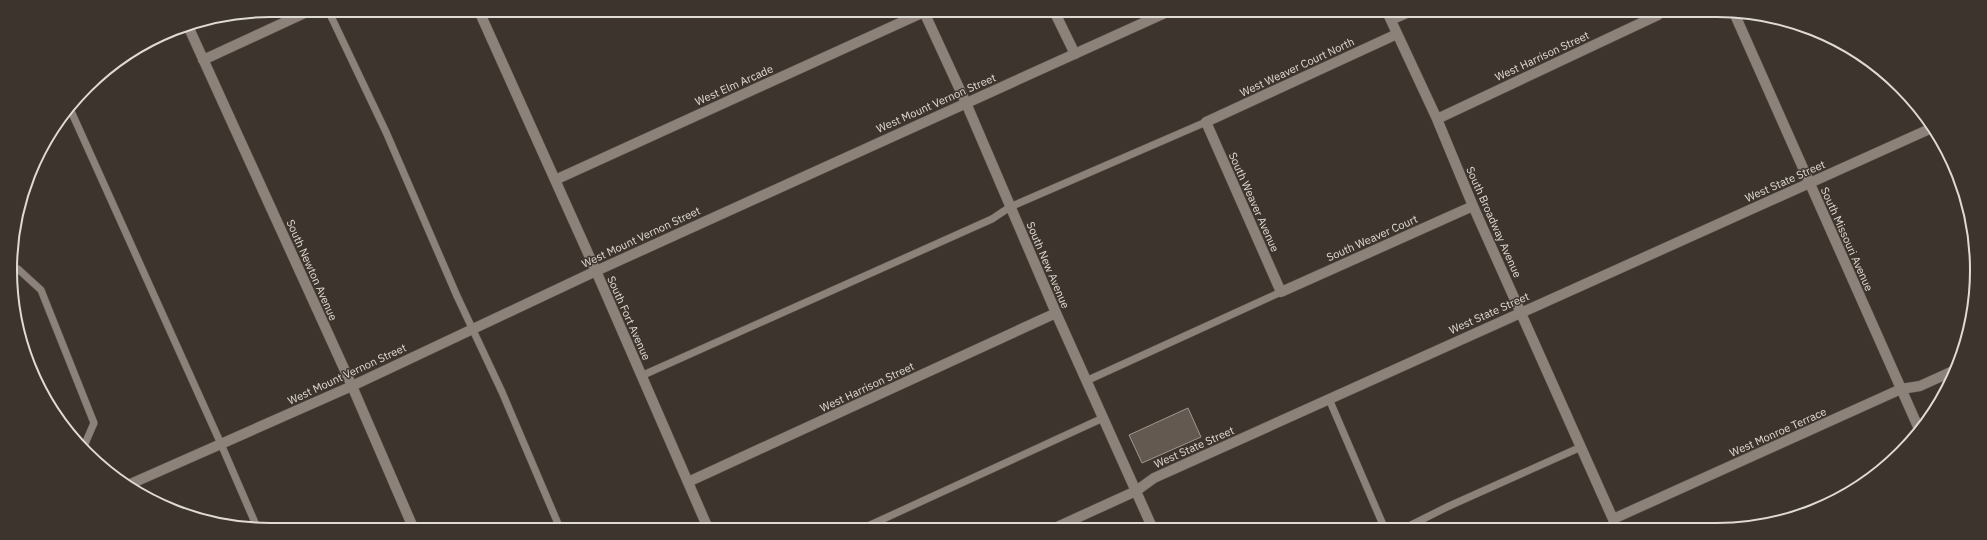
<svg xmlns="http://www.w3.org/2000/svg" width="1987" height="540" viewBox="0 0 1987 540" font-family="'IBM Plex Sans',sans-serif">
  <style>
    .building { fill: #635951; stroke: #a1978d }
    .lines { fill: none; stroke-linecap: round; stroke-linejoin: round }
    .service-casing { stroke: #59514b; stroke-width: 8 }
    .minor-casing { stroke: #59514b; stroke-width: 11 }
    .tertiary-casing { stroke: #59514b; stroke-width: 11 }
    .service { stroke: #8c8279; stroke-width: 7 }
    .minor { stroke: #8c8279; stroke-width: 10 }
    .tertiary { stroke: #8c8279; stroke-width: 10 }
    .labels { text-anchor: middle; stroke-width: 3; stroke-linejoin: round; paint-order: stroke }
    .street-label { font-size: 11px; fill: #e0dad5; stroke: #3d352d }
    .rim { fill: none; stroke: #e0dad5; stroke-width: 2 }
  </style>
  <rect width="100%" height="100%" fill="#3d352d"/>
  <path class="building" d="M 1188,408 L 1201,437 L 1142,463 L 1129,435 Z"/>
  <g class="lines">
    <defs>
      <path id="service" d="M 328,10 L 386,132 L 457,296 L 502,392 L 559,526
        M 1392,21 L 1408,14
        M 71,111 L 221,444 L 256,525
        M 12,269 L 18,269 L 41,290 L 94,423 L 84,446
        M 641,376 L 992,219 L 1010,207 L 1206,122
        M 1086,381 L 1281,292
        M 1329,399 L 1384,527
        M 868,526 L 1103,418
        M 1407,527 L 1447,507 L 1581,447"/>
      <path id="minor" d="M 479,11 L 596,271
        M 924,12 L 966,103 L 1056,313 L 1152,527
        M 1055,13 L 1075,54
        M 1388,14 L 1437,119 L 1473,206 L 1617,528
        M 1735,15 L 1919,429
        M 188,26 L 352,386 L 412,525
        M 1397,34 L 1206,122 L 1281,292 L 1473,206
        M 203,60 L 311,10
        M 1437,119 L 1658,15
        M 555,180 L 924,12
        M 688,482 L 1056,313
        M 1613,519 L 1901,389 L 1920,386 L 1953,371
        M 1057,527 L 1136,491 L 1154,478 L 1934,127"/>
      <path id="tertiary" d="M 596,271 L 707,526
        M 128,485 L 352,386 L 596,271 L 1165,13"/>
    </defs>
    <use href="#service" class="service-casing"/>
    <use href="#minor" class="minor-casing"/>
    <use href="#tertiary" class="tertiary-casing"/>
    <use href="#service" class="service"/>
    <use href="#minor" class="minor"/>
    <use href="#tertiary" class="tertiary"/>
  </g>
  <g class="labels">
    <g class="street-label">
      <text transform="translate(1542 56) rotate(-25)" y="4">West Harrison Street</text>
      <text transform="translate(1297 67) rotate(-25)" y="4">West Weaver Court North</text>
      <text transform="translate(734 85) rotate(-24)" y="4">West Elm Arcade</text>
      <text transform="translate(936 103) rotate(-24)" y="4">West Mount Vernon Street</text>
      <text transform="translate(1785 181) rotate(-24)" y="4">West State Street</text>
      <text transform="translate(1254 202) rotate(66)" y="4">South Weaver Avenue</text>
      <text transform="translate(1494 222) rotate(66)" y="4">South Broadway Avenue</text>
      <text transform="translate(641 237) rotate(-25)" y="4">West Mount Vernon Street</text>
      <text transform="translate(1372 238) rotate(-24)" y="4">South Weaver Court</text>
      <text transform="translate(1847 239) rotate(66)" y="4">South Missouri Avenue</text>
      <text transform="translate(1048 265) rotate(67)" y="4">South New Avenue</text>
      <text transform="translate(312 270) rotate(66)" y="4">South Newton Avenue</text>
      <text transform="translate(1489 313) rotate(-24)" y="4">West State Street</text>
      <text transform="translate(629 318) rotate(66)" y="4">South Fort Avenue</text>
      <text transform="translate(347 374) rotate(-25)" y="4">West Mount Vernon Street</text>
      <text transform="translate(867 387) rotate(-25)" y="4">West Harrison Street</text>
      <text transform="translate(1778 432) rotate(-24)" y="4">West Monroe Terrace</text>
      <text transform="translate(1194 447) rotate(-24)" y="4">West State Street</text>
    </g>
  </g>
  <path d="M0 0H1987V540H0ZM270 17H1717A253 253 0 0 1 1970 270V270A253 253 0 0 1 1717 523H270A253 253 0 0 1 17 270V270A253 253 0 0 1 270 17Z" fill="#3d352d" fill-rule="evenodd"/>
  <path class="rim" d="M270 17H1717A253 253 0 0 1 1970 270V270A253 253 0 0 1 1717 523H270A253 253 0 0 1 17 270V270A253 253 0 0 1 270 17Z"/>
</svg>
